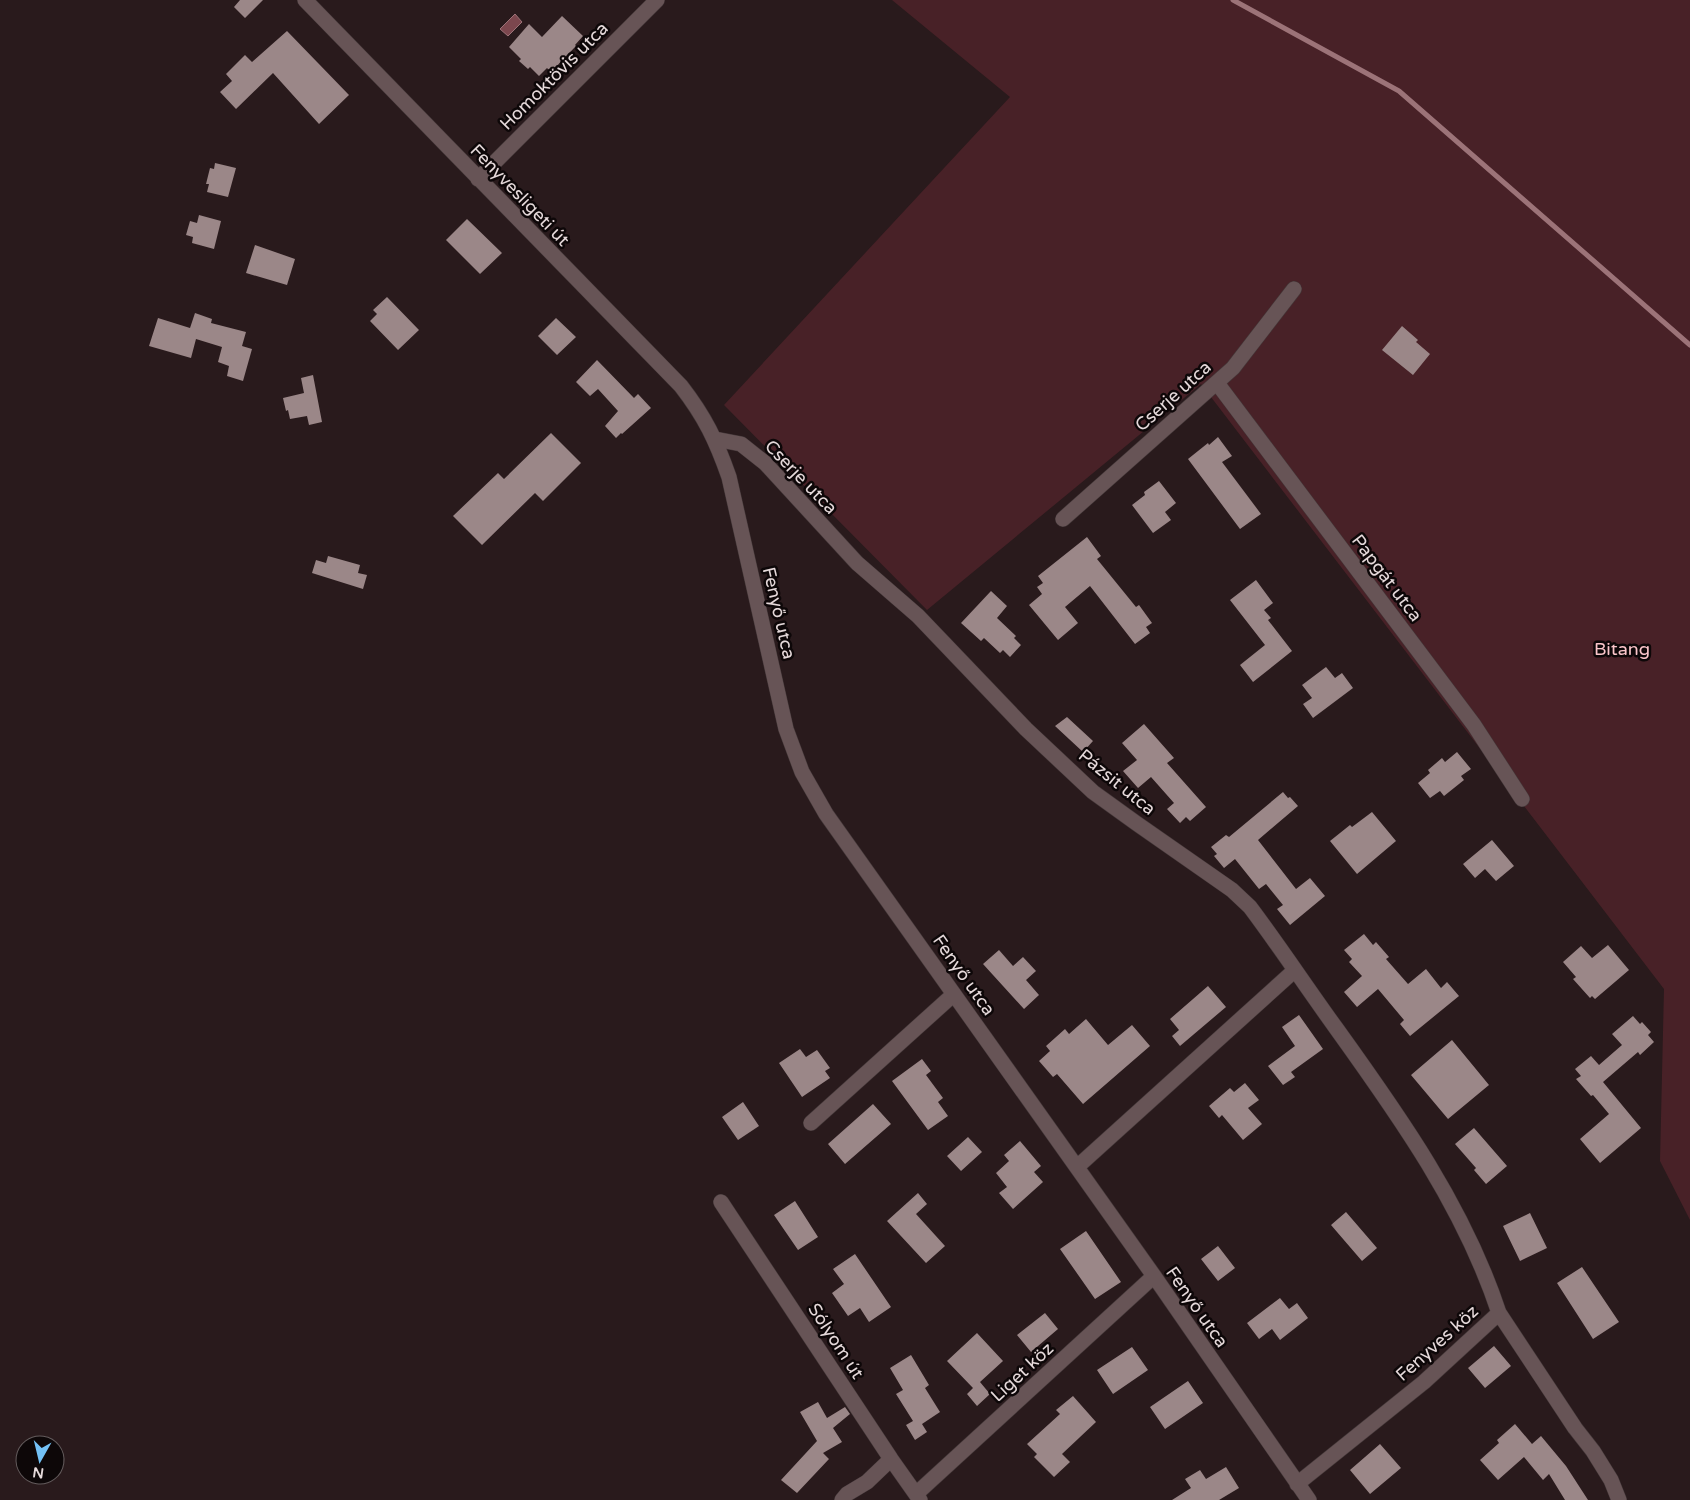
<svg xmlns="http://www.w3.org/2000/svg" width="1690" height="1500" viewBox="0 0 1690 1500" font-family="'Varela Round',sans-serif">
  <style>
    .green { fill: #482127 }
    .water { fill: #7c474e; stroke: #9c7378 }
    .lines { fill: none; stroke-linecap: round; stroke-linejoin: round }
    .stream { stroke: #9c7378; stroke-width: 5 }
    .building { fill: #9b8788 }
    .minor-casing { stroke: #443839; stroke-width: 16 }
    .minor { stroke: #675456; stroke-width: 15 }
    .labels { text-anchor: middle; stroke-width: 5; stroke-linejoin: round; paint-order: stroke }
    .street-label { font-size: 18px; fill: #e5d9da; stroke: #0d0708 }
    .park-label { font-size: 18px; fill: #fbc5ca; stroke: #0d0708 }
  </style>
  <rect width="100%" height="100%" fill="#291a1c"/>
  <path class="green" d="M 892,0 L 1690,0 L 1690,1220 L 1660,1161 L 1664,989 L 1201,384 L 927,610 L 724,405 L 1010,97 Z"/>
  <path class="water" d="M 515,14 L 522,22 L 508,36 L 500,29 Z"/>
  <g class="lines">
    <path class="stream" d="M 1233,0 L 1399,91 L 1690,345"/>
  </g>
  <path class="building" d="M 240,0 L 263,0 L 245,18 L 234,7 Z
    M 562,16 L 583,36 L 575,45 L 576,46 L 551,72 L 547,68 L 539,76 L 530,67 L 528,69 L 519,61 L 521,59 L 509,47 L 529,24 L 542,37 Z
    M 287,31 L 349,95 L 319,124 L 273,73 L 236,109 L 220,92 L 232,81 L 226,74 L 245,55 L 252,62 Z
    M 215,163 L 236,168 L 228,197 L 207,192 L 209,184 L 206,184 L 210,168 L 214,169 Z
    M 199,215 L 221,221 L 214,249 L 192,243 L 193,237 L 186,235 L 190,221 L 197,223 Z
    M 467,219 L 502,253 L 480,274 L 446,240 Z
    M 255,245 L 295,259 L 287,285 L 246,273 Z
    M 387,297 L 419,330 L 398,350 L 370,321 L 377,314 L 373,310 Z
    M 195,313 L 212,319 L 211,323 L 246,332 L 242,346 L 252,349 L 243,381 L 227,376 L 229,366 L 218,362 L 222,347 L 196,339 L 191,358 L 149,346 L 158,318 L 190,328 Z
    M 556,318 L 576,337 L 557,355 L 538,336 Z
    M 1402,326 L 1418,340 L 1416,342 L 1430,354 L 1413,375 L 1382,350 Z
    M 597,360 L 634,398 L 638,394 L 651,408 L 622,434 L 621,433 L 616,438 L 605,426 L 618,411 L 598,389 L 590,396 L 576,382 Z
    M 313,375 L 322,422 L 309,425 L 307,416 L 290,419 L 288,410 L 286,411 L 283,398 L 304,393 L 301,378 Z
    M 551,433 L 581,463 L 543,501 L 535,493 L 482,545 L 453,516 L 498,473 L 504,479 Z
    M 1218,437 L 1232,456 L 1222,462 L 1261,514 L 1240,529 L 1188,459 L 1208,443 L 1209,445 Z
    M 1159,481 L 1176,503 L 1165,512 L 1171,520 L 1153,533 L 1132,505 L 1145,495 L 1144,492 Z
    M 1087,537 L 1101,556 L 1097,559 L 1136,607 L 1139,605 L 1152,623 L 1146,627 L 1150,633 L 1135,644 L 1090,586 L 1065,607 L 1078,623 L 1058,640 L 1029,605 L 1042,594 L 1037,587 L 1043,583 L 1038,576 Z
    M 328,556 L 360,565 L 358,573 L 367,575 L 363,589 L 312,573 L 316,560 L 326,563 Z
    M 1256,580 L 1273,603 L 1264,610 L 1271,618 L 1268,620 L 1292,651 L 1253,682 L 1240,665 L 1265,645 L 1230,600 Z
    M 991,591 L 1007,606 L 997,618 L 1016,636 L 1014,638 L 1021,645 L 1010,657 L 1003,650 L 1000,653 L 984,638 L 981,641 L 961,623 Z
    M 1326,667 L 1335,678 L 1342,673 L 1353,688 L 1313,718 L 1303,704 L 1312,698 L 1302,685 Z
    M 1067,717 L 1093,741 L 1083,752 L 1055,726 Z
    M 1144,724 L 1174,758 L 1167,763 L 1206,807 L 1190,821 L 1186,817 L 1180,823 L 1167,809 L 1174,803 L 1151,777 L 1138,788 L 1123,771 L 1137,760 L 1122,743 Z
    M 1457,752 L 1471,769 L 1461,776 L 1464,780 L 1444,796 L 1440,791 L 1430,798 L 1418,783 L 1430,773 L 1428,770 L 1442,758 L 1445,762 Z
    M 1283,792 L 1288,798 L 1290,797 L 1298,806 L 1258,840 L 1296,889 L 1310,878 L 1325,896 L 1290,925 L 1277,909 L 1283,905 L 1266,884 L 1259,889 L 1235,859 L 1224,868 L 1214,856 L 1217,854 L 1211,847 L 1226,835 L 1229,837 Z
    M 1372,812 L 1396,841 L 1357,874 L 1330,841 L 1350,825 L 1352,827 Z
    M 1492,840 L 1514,866 L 1496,881 L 1485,869 L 1475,878 L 1463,864 Z
    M 1364,934 L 1373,945 L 1376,942 L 1389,957 L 1386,959 L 1408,984 L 1426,969 L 1441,988 L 1447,982 L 1459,996 L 1410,1036 L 1400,1024 L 1404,1020 L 1378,989 L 1357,1007 L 1344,992 L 1362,976 L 1349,962 L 1352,959 L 1344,950 Z
    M 1608,945 L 1629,970 L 1595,999 L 1592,996 L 1590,998 L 1573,979 L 1576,977 L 1563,962 L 1581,946 L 1592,958 Z
    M 999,950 L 1013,966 L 1023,957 L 1036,971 L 1026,980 L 1039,995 L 1024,1009 L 983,964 Z
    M 1208,986 L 1226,1007 L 1180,1046 L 1172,1036 L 1179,1030 L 1170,1019 Z
    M 1299,1015 L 1323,1049 L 1291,1072 L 1295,1077 L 1283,1085 L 1268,1066 L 1295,1046 L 1282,1027 Z
    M 1633,1016 L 1640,1024 L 1642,1022 L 1651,1032 L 1648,1035 L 1654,1042 L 1640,1055 L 1638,1052 L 1603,1082 L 1641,1128 L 1600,1163 L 1580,1139 L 1609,1114 L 1593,1095 L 1591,1096 L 1576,1079 L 1581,1076 L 1575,1069 L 1591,1056 L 1599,1065 L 1622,1045 L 1612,1034 Z
    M 1086,1019 L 1108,1045 L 1132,1025 L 1150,1046 L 1083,1104 L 1057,1074 L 1053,1077 L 1039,1061 L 1050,1051 L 1046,1046 L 1065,1029 L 1069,1034 Z
    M 1452,1040 L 1489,1085 L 1448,1119 L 1411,1075 Z
    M 800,1049 L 806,1057 L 817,1050 L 830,1068 L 825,1071 L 830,1078 L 802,1097 L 779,1063 Z
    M 922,1059 L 931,1071 L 926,1075 L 943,1098 L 938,1102 L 948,1116 L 928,1130 L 892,1081 Z
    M 1245,1083 L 1259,1100 L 1248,1108 L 1262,1124 L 1243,1140 L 1222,1115 L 1219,1118 L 1209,1106 L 1230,1088 L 1234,1092 Z
    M 743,1102 L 759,1126 L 738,1140 L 722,1117 Z
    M 873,1104 L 891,1124 L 845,1164 L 828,1144 Z
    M 1474,1128 L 1507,1166 L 1486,1184 L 1474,1170 L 1476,1168 L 1455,1144 Z
    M 968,1137 L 982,1152 L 961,1171 L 947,1156 Z
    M 1020,1141 L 1041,1166 L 1034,1172 L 1043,1182 L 1013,1209 L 999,1193 L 1007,1187 L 996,1173 L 1009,1161 L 1004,1155 Z
    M 918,1193 L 927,1204 L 916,1214 L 945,1246 L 926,1263 L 887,1221 Z
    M 795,1201 L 818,1237 L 798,1250 L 774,1215 Z
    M 1346,1212 L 1377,1248 L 1362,1261 L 1331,1225 Z
    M 1530,1213 L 1547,1248 L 1520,1261 L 1503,1226 Z
    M 1086,1231 L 1121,1282 L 1095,1299 L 1060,1249 Z
    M 1218,1246 L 1235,1268 L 1218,1281 L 1201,1259 Z
    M 855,1254 L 891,1307 L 869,1322 L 860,1308 L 848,1316 L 832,1293 L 844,1284 L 833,1269 Z
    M 1582,1267 L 1619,1322 L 1593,1339 L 1557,1283 Z
    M 1280,1298 L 1289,1309 L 1297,1303 L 1308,1318 L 1280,1340 L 1272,1329 L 1259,1339 L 1247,1323 Z
    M 1045,1313 L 1058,1329 L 1031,1352 L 1017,1335 Z
    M 977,1333 L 1003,1361 L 980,1382 L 990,1394 L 977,1406 L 967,1394 L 973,1388 L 947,1361 Z
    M 1494,1346 L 1511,1366 L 1485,1388 L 1468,1368 Z
    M 1132,1347 L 1148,1370 L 1113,1394 L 1097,1370 Z
    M 911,1355 L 929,1385 L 925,1388 L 940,1412 L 922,1424 L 927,1432 L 915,1440 L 906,1425 L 913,1421 L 896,1394 L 903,1390 L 890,1368 Z
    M 1188,1381 L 1203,1403 L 1165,1429 L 1150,1407 Z
    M 1073,1396 L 1096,1422 L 1062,1454 L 1070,1462 L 1054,1477 L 1034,1457 L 1037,1454 L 1027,1444 L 1060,1414 L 1056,1410 Z
    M 818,1402 L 827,1418 L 845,1407 L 850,1414 L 833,1428 L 842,1442 L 823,1453 L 829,1459 L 797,1493 L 781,1480 L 817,1441 L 800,1412 Z
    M 1515,1424 L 1532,1444 L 1541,1436 L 1566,1466 L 1588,1500 L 1565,1500 L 1549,1474 L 1543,1480 L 1524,1457 L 1498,1480 L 1480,1460 L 1499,1443 L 1497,1440 Z
    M 1380,1444 L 1401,1468 L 1370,1494 L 1350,1470 Z
    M 1226,1467 L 1239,1488 L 1219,1500 L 1172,1500 L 1191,1488 L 1185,1479 L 1200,1470 L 1206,1479 Z"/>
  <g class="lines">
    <defs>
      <path id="minor" d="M 305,0 L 681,386 C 705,417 716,440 729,477 L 786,729 L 802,772 L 826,814 L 1154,1276 L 1309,1500
        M 478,179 L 657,0
        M 1217,383 L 1474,725 L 1522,799
        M 715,439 L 741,444 L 765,463 L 857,563 L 918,616 L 1026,729 L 1093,792 L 1136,823 L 1232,890 L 1250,907 C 1280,947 1307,988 1336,1028 C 1400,1117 1464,1207 1499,1313
        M 1063,519 L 1233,368 L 1294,289
        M 811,1123 L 954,994
        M 1077,1167 L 1295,970
        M 721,1202 L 891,1459 L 920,1500
        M 1297,1484 L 1424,1382 L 1499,1313 L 1575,1428 L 1593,1451 L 1611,1480 L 1619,1500
        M 916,1494 L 1154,1276
        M 842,1500 L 847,1494 L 867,1482 L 891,1459"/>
    </defs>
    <use href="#minor" class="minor-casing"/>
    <use href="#minor" class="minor"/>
  </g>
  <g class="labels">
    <g class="street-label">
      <text transform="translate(554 76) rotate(-45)" y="6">Homoktövis utca</text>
      <text transform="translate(520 195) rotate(46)" y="6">Fenyvesligeti út</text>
      <text transform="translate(1173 396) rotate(-42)" y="6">Cserje utca</text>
      <text transform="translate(801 477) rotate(46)" y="6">Cserje utca</text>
      <text transform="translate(1387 578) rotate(53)" y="6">Papgát utca</text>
      <text transform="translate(779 613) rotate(77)" y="6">Fenyő utca</text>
      <text transform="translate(1117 782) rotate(39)" y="6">Pázsit utca</text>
      <text transform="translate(964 975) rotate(55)" y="6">Fenyő utca</text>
      <text transform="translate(1197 1307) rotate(55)" y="6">Fenyő utca</text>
      <text transform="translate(836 1341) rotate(57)" y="6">Sólyom út</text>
      <text transform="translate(1437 1343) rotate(-42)" y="6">Fenyves köz</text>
      <text transform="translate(1022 1372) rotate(-43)" y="6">Liget köz</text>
    </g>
    <g class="park-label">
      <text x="1622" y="655">Bitang</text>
    </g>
  </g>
  <g transform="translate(40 1460) rotate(188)"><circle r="24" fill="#0d0708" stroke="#635b5c"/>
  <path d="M0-4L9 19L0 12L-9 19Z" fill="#73c1f6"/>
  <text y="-8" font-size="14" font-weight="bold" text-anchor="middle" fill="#e5d9da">N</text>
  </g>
</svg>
